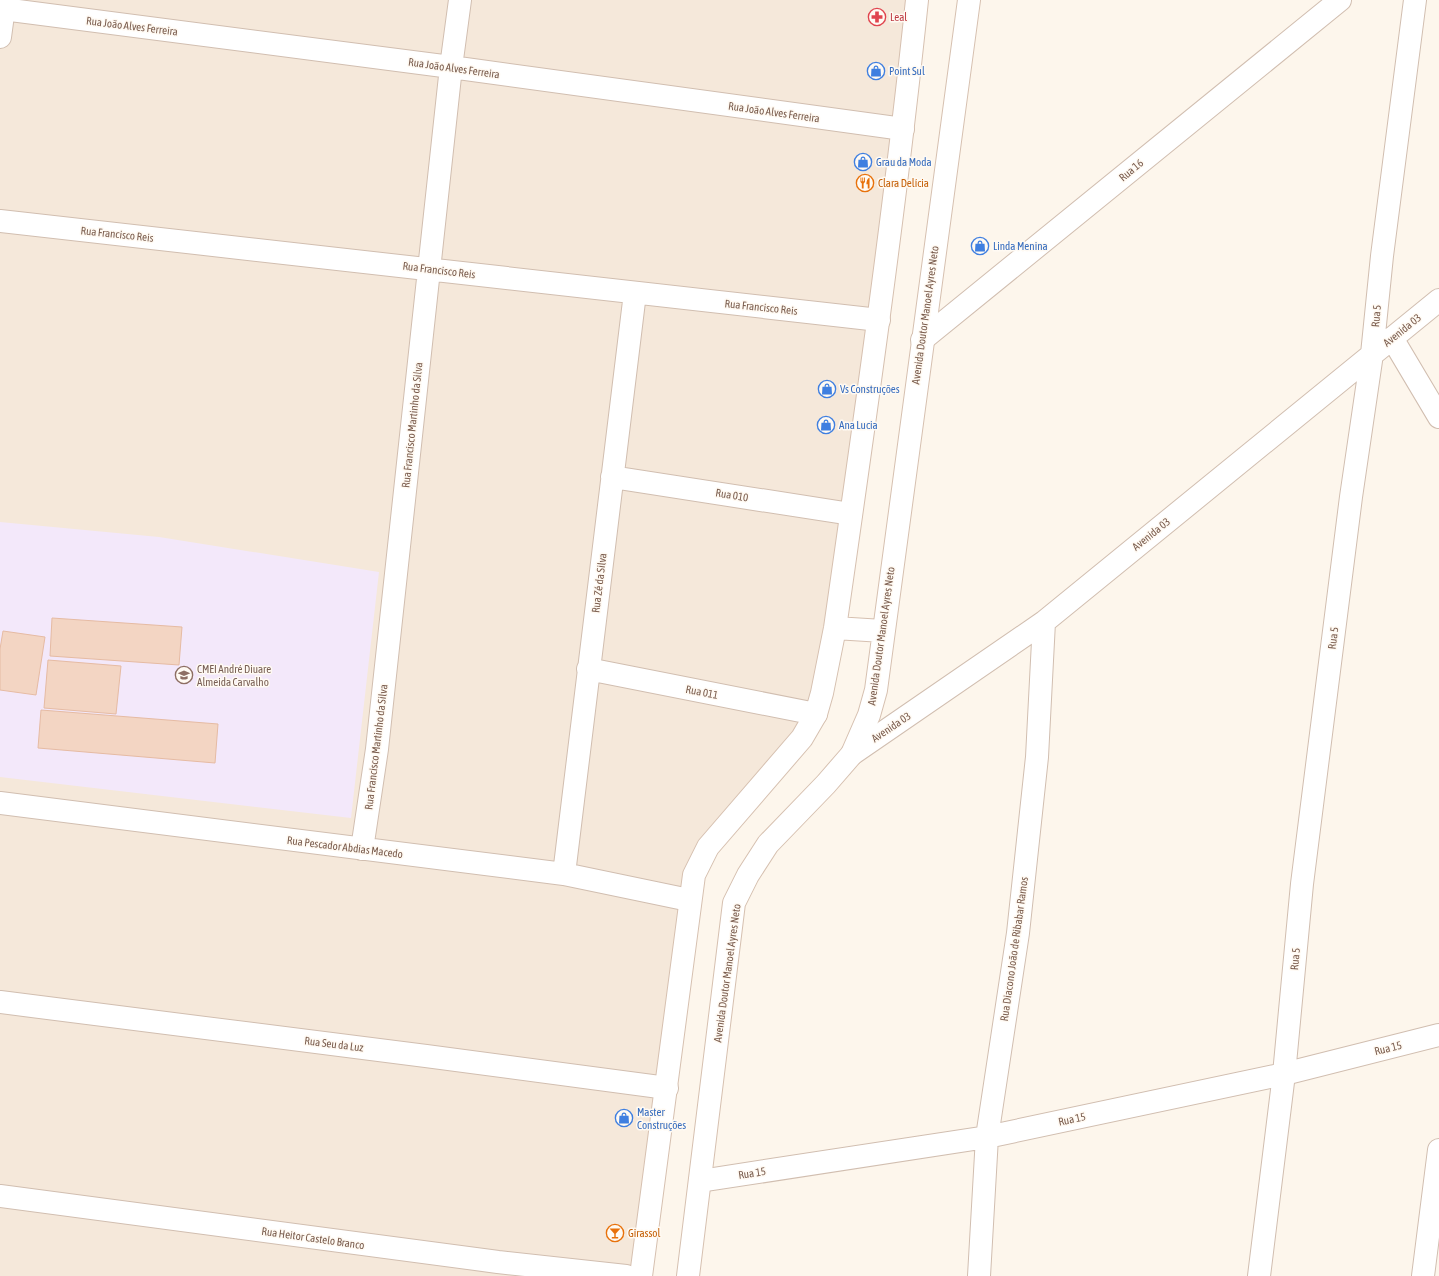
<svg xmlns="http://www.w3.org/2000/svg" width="1439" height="1276" viewBox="0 0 1439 1276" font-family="'Asap Condensed',sans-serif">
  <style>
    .residential { fill: #f5e8da }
    .education { fill: #f3e8fa }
    .building { fill: #f3d5c3; stroke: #e6bba3 }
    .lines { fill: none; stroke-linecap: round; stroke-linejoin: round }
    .street-casing { stroke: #d1beb0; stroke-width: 24 }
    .secondary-casing { stroke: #d6c0b0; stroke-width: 24 }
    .street { stroke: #fff; stroke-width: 22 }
    .secondary { stroke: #fff; stroke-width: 22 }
    .labels { text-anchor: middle; stroke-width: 3; stroke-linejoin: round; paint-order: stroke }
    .health-label { font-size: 11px; fill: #be3a42; stroke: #fffaf3; text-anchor: start }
    .street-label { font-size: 11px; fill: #7a5c4d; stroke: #fffaf3 }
    .shop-label { font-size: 11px; fill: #366cbe; stroke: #fffaf3; text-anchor: start }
    .food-label { font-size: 11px; fill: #c56008; stroke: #fffaf3; text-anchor: start }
    .education-label { font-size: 11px; fill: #785e54; stroke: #fffaf3; text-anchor: start }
  </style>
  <rect width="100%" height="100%" fill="#fdf6ec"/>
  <path class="residential" d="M 0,0 L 917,0 L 822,693 L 708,847 L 642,1276 L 0,1276 Z"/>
  <path class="education" d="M 0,522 L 159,537 L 379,572 L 351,818 L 0,777 Z"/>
  <path class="building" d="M 52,618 L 182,627 L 179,665 L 50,656 Z
    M 3,631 L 45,637 L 36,695 L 0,690 L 0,649 Z
    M 48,660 L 121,666 L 116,714 L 44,708 Z
    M 41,710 L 218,724 L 215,763 L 38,748 Z"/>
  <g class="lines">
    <defs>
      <path id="street" d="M 3,9 L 451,67 L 903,129
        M 0,37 L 5,0
        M 0,221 L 879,320
        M 1392,338 L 1439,417
        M 922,340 L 1340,0
        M 612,477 L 851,514
        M 588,669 L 816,714
        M 852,754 L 1044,622 L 1439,300
        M 0,803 L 564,874 L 689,900
        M 362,849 L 377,749 L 451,67 L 460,0
        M 564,874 L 635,293
        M 0,1002 L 426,1056 L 667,1088
        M 700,1181 L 987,1137 L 1284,1074 L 1439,1035
        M 0,1196 L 498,1262 L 626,1276
        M 979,1276 L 987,1137 L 1018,933 L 1037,757 L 1044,622
        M 1259,1276 L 1284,1074 L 1302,884 L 1351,497 L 1372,354 L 1382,256 L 1415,0
        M 1423,1276 L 1439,1150"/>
      <path id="secondary" d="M 835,628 L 883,631
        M 641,1276 L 694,875 L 708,847 L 802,738 L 816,714 L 822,693 L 835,628 C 865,419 895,210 917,0
        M 688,1276 L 734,903 L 748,875 L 768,844 L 826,784 L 852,754 L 869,715 L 876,690 L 969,0"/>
    </defs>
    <use href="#street" class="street-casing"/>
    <use href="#secondary" class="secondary-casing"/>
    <use href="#street" class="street"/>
    <use href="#secondary" class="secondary"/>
  </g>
  <defs>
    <symbol id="pharmacy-ring" viewBox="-11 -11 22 22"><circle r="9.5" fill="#fffaf3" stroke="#e0444e" stroke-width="1.5"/><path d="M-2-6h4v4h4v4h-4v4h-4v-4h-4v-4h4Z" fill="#e0444e"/></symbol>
    <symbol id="shop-ring" viewBox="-11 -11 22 22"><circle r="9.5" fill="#fffaf3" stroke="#3f7fe0" stroke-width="1.5"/><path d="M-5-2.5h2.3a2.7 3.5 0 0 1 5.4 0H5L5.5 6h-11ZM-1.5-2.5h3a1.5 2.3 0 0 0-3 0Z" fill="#3f7fe0"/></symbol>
    <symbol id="restaurant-ring" viewBox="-11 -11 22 22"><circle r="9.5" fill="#fffaf3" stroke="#e8710a" stroke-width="1.5"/><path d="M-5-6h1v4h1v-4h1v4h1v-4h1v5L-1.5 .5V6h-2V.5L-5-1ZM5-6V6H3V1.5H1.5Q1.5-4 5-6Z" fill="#e8710a"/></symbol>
    <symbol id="school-ring" viewBox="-11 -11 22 22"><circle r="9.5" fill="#fffaf3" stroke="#8d6e63" stroke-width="1.5"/><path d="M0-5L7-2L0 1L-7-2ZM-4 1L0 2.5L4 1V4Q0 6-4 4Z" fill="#8d6e63"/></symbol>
    <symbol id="bar-ring" viewBox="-11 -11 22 22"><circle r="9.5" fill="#fffaf3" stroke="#e8710a" stroke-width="1.5"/><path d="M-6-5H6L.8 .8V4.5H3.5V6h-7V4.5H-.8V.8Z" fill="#e8710a"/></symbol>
  </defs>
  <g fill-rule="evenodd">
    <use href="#pharmacy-ring" x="867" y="7" width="20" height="20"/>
    <use href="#shop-ring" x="866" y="61" width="20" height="20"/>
    <use href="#shop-ring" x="853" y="152" width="20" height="20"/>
    <use href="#restaurant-ring" x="855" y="173" width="20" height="20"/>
    <use href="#shop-ring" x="970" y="236" width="20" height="20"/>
    <use href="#shop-ring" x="817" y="379" width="20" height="20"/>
    <use href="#shop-ring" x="816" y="415" width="20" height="20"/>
    <use href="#school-ring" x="174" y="665" width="20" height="20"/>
    <use href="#shop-ring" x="614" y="1108" width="20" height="20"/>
    <use href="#bar-ring" x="605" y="1223" width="20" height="20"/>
  </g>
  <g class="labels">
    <g class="health-label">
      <text x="890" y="21">Leal</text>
    </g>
    <g class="street-label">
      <text transform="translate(132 26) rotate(7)" y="4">Rua João Alves Ferreira</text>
      <text transform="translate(454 68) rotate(8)" y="4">Rua João Alves Ferreira</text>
      <text transform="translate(774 112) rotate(8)" y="4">Rua João Alves Ferreira</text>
      <text transform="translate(1131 170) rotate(-40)" y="4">Rua 16</text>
      <text transform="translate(117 234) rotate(6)" y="4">Rua Francisco Reis</text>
      <text transform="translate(439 270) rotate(7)" y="4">Rua Francisco Reis</text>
      <text transform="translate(761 307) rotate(6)" y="4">Rua Francisco Reis</text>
      <text transform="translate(925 315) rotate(-82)" y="4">Avenida Doutor Manoel Ayres Neto</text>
      <text transform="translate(1376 316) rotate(-85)" y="4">Rua 5</text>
      <text transform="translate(1402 330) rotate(-39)" y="4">Avenida 03</text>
      <text transform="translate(412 425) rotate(-84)" y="4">Rua Francisco Martinho da Silva</text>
      <text transform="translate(732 495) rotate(9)" y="4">Rua 010</text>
      <text transform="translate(1151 534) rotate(-39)" y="4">Avenida 03</text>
      <text transform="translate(599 583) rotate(-83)" y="4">Rua Zé da Silva</text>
      <text transform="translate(881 636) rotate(-82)" y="4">Avenida Doutor Manoel Ayres Neto</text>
      <text transform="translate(1333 638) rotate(-83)" y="4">Rua 5</text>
      <text transform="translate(702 692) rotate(11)" y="4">Rua 011</text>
      <text transform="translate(891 727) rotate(-34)" y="4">Avenida 03</text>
      <text transform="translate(376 747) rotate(-83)" y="4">Rua Francisco Martinho da Silva</text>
      <text transform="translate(345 847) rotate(7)" y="4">Rua Pescador Abdias Macedo</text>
      <text transform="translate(1014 949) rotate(-82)" y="4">Rua Diacono João de Ribabar Ramos</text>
      <text transform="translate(1295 959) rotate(-85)" y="4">Rua 5</text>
      <text transform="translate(727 973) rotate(-82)" y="4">Avenida Doutor Manoel Ayres Neto</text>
      <text transform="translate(334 1044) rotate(7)" y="4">Rua Seu da Luz</text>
      <text transform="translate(1388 1048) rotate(-14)" y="4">Rua 15</text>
      <text transform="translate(1072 1119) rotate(-12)" y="4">Rua 15</text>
      <text transform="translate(752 1173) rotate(-9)" y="4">Rua 15</text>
      <text transform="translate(313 1238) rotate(8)" y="4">Rua Heitor Castelo Branco</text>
    </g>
    <g class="shop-label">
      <text x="889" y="75">Point Sul</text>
      <text x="876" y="166">Grau da Moda</text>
      <text x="993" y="250">Linda Menina</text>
      <text x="840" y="393">Vs Construções</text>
      <text x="839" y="429">Ana Lucia</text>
      <text x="637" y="1116">Master<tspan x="637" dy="13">Construções</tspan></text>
    </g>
    <g class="food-label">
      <text x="878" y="187">Clara Delícia</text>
      <text x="628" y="1237">Girassol</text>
    </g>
    <g class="education-label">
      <text x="197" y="673">CMEI André Diuare<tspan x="197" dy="13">Almeida Carvalho</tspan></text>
    </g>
  </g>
</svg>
